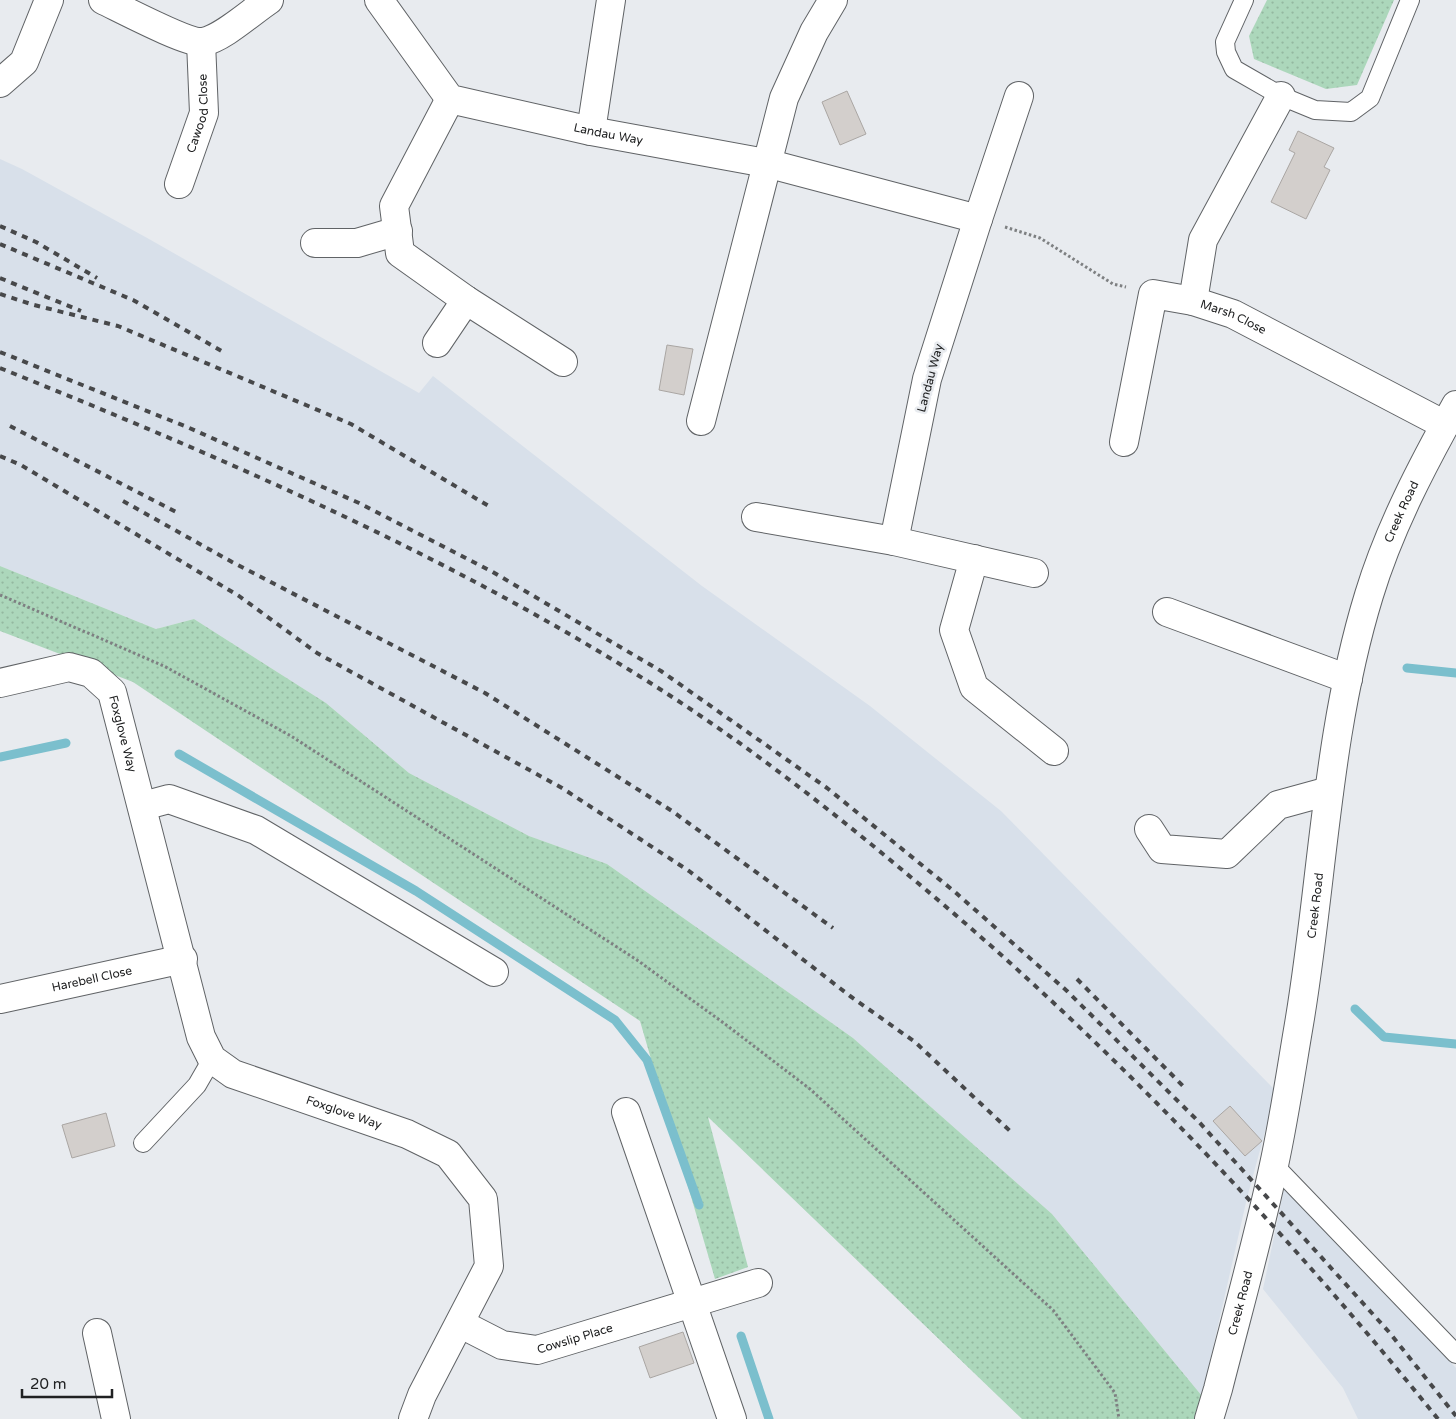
<svg xmlns="http://www.w3.org/2000/svg" width="1456" height="1419" viewBox="0 0 1456 1419" font-family="'Varela Round',sans-serif">
  <style>
    .built { fill: #d8e0ea }
    .grass { fill: url(#grass-dots) }
    .lines { fill: none; stroke-linecap: round; stroke-linejoin: round }
    .stream { stroke: #7bbfcd; stroke-width: 9 }
    .building { fill: #d3cfcc; stroke: #aaa6a3 }
    .service-casing { stroke: #606366; stroke-width: 20 }
    .minor-casing { stroke: #606366; stroke-width: 30 }
    .tertiary-casing { stroke: #606366; stroke-width: 30 }
    .path { stroke: #7e8082; stroke-width: 3; stroke-dasharray: 2.5 2.5; stroke-linecap: butt }
    .service { stroke: #fff; stroke-width: 18 }
    .minor { stroke: #fff; stroke-width: 28 }
    .tertiary { stroke: #fff; stroke-width: 28 }
    .rail { stroke: #47484a; stroke-width: 4; stroke-dasharray: 6 6; stroke-linecap: butt }
    .labels { text-anchor: middle; stroke-width: 5; stroke-linejoin: round; paint-order: stroke }
    .street-label { font-size: 12px; fill: #202122; stroke: #e8ebef }
  </style>
  <defs>
    <pattern id="grass-dots" width="8" height="8" patternUnits="userSpaceOnUse" patternTransform="scale(1.25)"><rect width="8" height="8" fill="#acd7bb"/><path d="M2 2h.1M6 6h.1" fill="none" stroke="#94b8a0" stroke-width="1.8" stroke-linecap="round"/></pattern>
  </defs>
  <rect width="100%" height="100%" fill="#e8ebef"/>
  <path class="built" d="M 0,159 L 22,169 L 149,239 L 419,393 L 433,376 L 702,586 L 870,706 L 1001,811 L 1276,1091 L 1247,1198 L 1202,1396 L 1052,1214 L 853,1038 L 607,864 L 529,836 L 409,773 L 326,703 L 194,619 L 156,629 L 0,566 Z
    M 1284,1189 L 1456,1368 L 1456,1419 L 1358,1419 L 1343,1388 L 1263,1289 Z"/>
  <path class="grass" d="M 1267,0 L 1394,0 L 1357,85 L 1326,89 L 1254,59 L 1249,36 Z
    M 0,566 L 156,629 L 194,619 L 326,703 L 409,773 L 529,836 L 607,864 L 853,1038 L 1052,1214 L 1202,1396 L 1194,1419 L 1022,1419 L 708,1117 L 748,1267 L 715,1279 L 640,1021 L 133,682 L 0,631 Z"/>
  <g class="lines">
    <path class="stream" d="M 1407,668 L 1456,673
      M 179,754 L 416,891 L 615,1020 L 647,1060 L 699,1205
      M 0,757 L 66,743
      M 1355,1009 L 1384,1037 L 1456,1044
      M 741,1336 L 769,1419"/>
  </g>
  <path class="building" d="M 847,91 L 866,134 L 840,145 L 822,102 Z
    M 1298,131 L 1334,148 L 1324,167 L 1330,170 L 1306,219 L 1271,202 L 1295,153 L 1289,150 Z
    M 667,345 L 693,349 L 684,395 L 659,390 Z
    M 1230,1106 L 1262,1141 L 1245,1156 L 1213,1121 Z
    M 106,1113 L 115,1146 L 72,1158 L 62,1125 Z
    M 683,1332 L 694,1363 L 650,1378 L 639,1347 Z"/>
  <g class="lines">
    <defs>
      <path id="service" d="M 1244,0 L 1225,42 L 1226,52 L 1234,69 L 1281,96 L 1315,110 L 1351,112 L 1370,98 L 1410,0
        M 143,1143 L 197,1085 L 212,1059
        M 1274,1165 L 1456,1354"/>
      <g id="minor">
        <path d="M 103,0 C 120,8 188,44 203,42 C 223,38 251,12 269,0"/>
        <path id="s1" d="M 379,0 L 450,99 L 591,131 L 766,163 L 978,219 L 927,379 L 894,541 L 756,517"/>
        <path d="M 0,83 L 24,62 L 49,0"/>
        <path id="s2" d="M 1281,96 L 1203,240 L 1193,301 L 1233,314 L 1445,425"/>
        <path d="M 450,99 L 394,206 L 400,253 L 466,300 L 563,362"/>
        <path d="M 591,131 L 611,0"/>
        <path id="s3" d="M 179,184 L 204,113 L 201,42"/>
        <path d="M 978,219 L 1019,96"/>
        <path d="M 315,243 L 357,243 L 398,231"/>
        <path d="M 437,343 L 466,300"/>
        <path d="M 701,421 L 784,98 L 814,32 L 833,0"/>
        <path d="M 1124,442 L 1153,294 L 1193,301"/>
        <path d="M 894,541 L 1034,573"/>
        <path d="M 974,559 L 954,630 L 974,687 L 1054,751"/>
        <path d="M 1167,612 L 1348,679"/>
        <path id="s4" d="M 0,683 L 69,667 L 91,673 L 112,692 L 201,1037 L 212,1059 L 233,1074 L 407,1134 L 448,1154 L 483,1199 L 489,1266 L 422,1395 L 413,1419"/>
        <path d="M 143,806 L 169,799 L 256,830 L 494,972"/>
        <path d="M 1149,829 L 1162,849 L 1227,854 L 1278,805 L 1329,791"/>
        <path id="s5" d="M 0,999 L 183,959"/>
        <path d="M 626,1112 L 732,1419"/>
        <path id="s6" d="M 461,1324 L 502,1345 L 537,1350 L 758,1283"/>
        <path d="M 97,1333 L 116,1419"/>
      </g>
      <g id="tertiary">
        <path id="s7" d="M 1209,1419 L 1218,1389 C 1237,1314 1258,1240 1274,1165 C 1284,1119 1291,1071 1299,1024 C 1323,882 1326,735 1369,595 C 1389,529 1422,466 1456,405"/>
      </g>
    </defs>
    <use href="#service" class="service-casing"/>
    <use href="#minor" class="minor-casing"/>
    <use href="#tertiary" class="tertiary-casing"/>
    <path class="path" d="M 1005,227 L 1040,238 L 1113,284 L 1126,287
      M 0,595 L 164,666 L 291,736 L 637,960 L 725,1024 L 810,1089 L 1053,1310 L 1115,1393 L 1119,1419"/>
    <use href="#service" class="service"/>
    <use href="#minor" class="minor"/>
    <use href="#tertiary" class="tertiary"/>
    <path class="rail" d="M 0,226 L 36,242 L 97,278
      M 0,244 L 133,300 L 225,353
      M 0,278 L 81,311
      M 0,294 L 34,305 L 118,326 L 351,424 L 492,508
      M 0,352 L 187,427 L 359,503 L 491,571 L 661,671 L 827,788 L 955,892 L 1067,991 L 1199,1122 L 1389,1332 L 1456,1416
      M 0,368 C 226,459 446,554 652,684 C 742,741 826,806 907,874 C 1103,1036 1278,1221 1438,1419
      M 10,426 L 180,514
      M 0,456 L 21,465 L 239,596 L 317,653 L 562,788 L 689,871 L 850,996 L 915,1042 L 1010,1131
      M 123,501 L 232,562 L 485,693 L 672,811 L 833,928
      M 1077,979 L 1186,1089"/>
  </g>
  <g class="labels">
    <g class="street-label">
      <text dy="4" stroke="none"><textPath href="#s3" startOffset="74">Cawood Close</textPath></text>
      <text dy="4" stroke="none"><textPath href="#s1" startOffset="284">Landau Way</textPath></text>
      <text dy="4" stroke="none"><textPath href="#s2" startOffset="269">Marsh Close</textPath></text>
      <text transform="translate(930 378) rotate(-75)" y="4">Landau Way</text>
      <text dy="4" stroke="none"><textPath href="#s7" startOffset="930">Creek Road</textPath></text>
      <text dy="4" stroke="none"><textPath href="#s4" startOffset="165">Foxglove Way</textPath></text>
      <text dy="4" stroke="none"><textPath href="#s7" startOffset="525">Creek Road</textPath></text>
      <text dy="4" stroke="none"><textPath href="#s5" startOffset="94">Harebell Close</textPath></text>
      <text dy="4" stroke="none"><textPath href="#s4" startOffset="646">Foxglove Way</textPath></text>
      <text dy="4" stroke="none"><textPath href="#s7" startOffset="120">Creek Road</textPath></text>
      <text dy="4" stroke="none"><textPath href="#s6" startOffset="121">Cowslip Place</textPath></text>
    </g>
  </g>
  <path d="M22 1389v8h90v-8" fill="none" stroke="#202122" stroke-width="2.5"/>
  <text x="30" y="1389" font-size="15" fill="#202122" stroke="#e8ebef" stroke-width="4" paint-order="stroke">20 m</text>
</svg>
